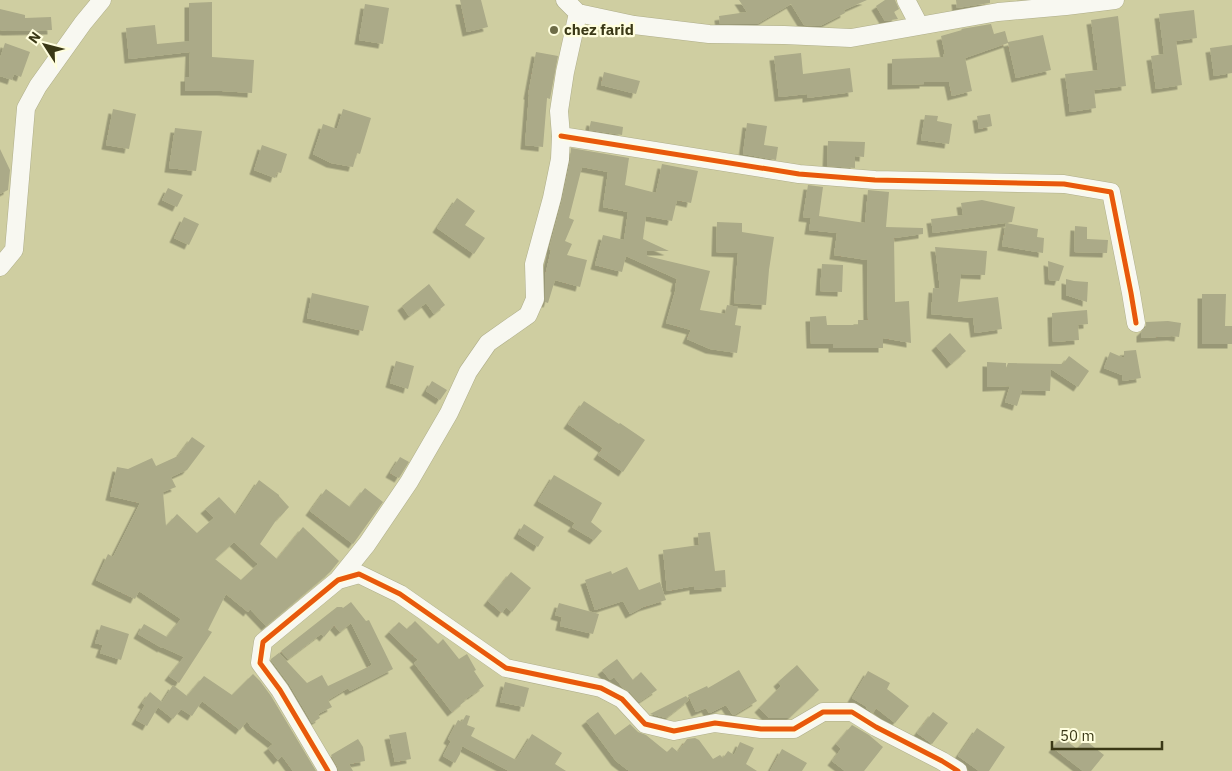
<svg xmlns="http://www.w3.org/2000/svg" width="1232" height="771" viewBox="0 0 1232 771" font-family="'IBM Plex Sans',sans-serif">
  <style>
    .building { fill: #abaa88; fill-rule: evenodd; filter: url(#shadow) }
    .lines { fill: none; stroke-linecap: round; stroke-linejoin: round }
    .minor-casing { stroke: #afae8a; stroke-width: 19 }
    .minor { stroke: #f8f8f1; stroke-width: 18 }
    .cycleway-casing { stroke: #fffede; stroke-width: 8 }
    .cycleway { stroke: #e8590c; stroke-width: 5 }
    .poi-dot { fill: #6e6c47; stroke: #fffede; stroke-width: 2 }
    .labels { text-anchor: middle; stroke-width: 4.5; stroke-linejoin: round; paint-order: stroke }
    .poi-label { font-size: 15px; font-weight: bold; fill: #3a3816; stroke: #fffede; text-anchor: start }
  </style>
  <defs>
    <filter id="shadow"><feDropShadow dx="-4.5" dy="4.5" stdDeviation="0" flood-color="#0004"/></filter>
  </defs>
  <rect width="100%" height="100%" fill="#cfcea1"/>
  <path class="building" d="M 460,0 L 481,0 L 488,27 L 467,32 Z
    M 739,0 L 867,0 L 844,10 L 845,13 L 820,26 L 804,25 L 791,4 L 757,24 L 720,24 L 719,16 L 747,12 Z
    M 885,0 L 895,0 L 899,9 L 894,12 L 898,19 L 885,21 L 876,6 Z
    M 956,0 L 990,0 L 990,3 L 957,8 Z
    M 212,2 L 212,57 L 254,60 L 252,93 L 222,91 L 185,91 L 185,77 L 189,77 L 190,52 L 129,59 L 126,28 L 155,25 L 157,44 L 189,41 L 189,3 Z
    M 365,4 L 389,8 L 383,44 L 359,40 Z
    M 0,9 L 25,15 L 25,18 L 51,17 L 52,30 L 7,31 L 0,30 Z
    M 1194,10 L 1197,38 L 1176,41 L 1182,85 L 1156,89 L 1151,56 L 1164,54 L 1159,14 Z
    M 1118,16 L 1126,86 L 1094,90 L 1096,108 L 1070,112 L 1065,74 L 1098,70 L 1091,20 Z
    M 991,24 L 994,34 L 1005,31 L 1008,42 L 1043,35 L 1051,70 L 1016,78 L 1008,43 L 965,58 L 972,91 L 952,96 L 949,82 L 924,82 L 924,84 L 892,85 L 892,59 L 944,57 L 943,54 L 945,54 L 941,36 L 962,30 L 961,29 Z
    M 5,43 L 30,52 L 21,77 L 14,74 L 12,80 L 0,76 L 0,58 Z
    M 1232,45 L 1232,73 L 1214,76 L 1210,48 Z
    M 536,52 L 558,56 L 550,99 L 547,98 L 543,147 L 525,145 L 529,95 L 528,95 Z
    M 801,53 L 803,74 L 850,68 L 853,92 L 807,98 L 807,94 L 779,97 L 774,56 Z
    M 604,72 L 640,81 L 636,94 L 601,85 Z
    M 113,109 L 136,114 L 129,149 L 106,145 Z
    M 343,109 L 371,118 L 360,154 L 357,153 L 353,167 L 331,163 L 313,154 L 323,124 L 337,129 Z
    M 990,114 L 992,126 L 979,129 L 977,116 Z
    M 925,115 L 938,116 L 937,121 L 952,124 L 949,144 L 921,140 Z
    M 591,121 L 623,127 L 622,135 L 589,130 Z
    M 747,123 L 767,126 L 764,145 L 778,147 L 776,160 L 743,154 Z
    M 175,128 L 202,131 L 196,171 L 169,168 Z
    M 828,141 L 865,142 L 864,157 L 855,156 L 855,168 L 827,166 Z
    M 262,145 L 287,154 L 281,173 L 277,172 L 275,178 L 254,170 Z
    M 571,148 L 629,158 L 625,185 L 656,193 L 662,164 L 698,171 L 691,203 L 677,200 L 672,221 L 646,216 L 643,239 L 669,251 L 647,251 L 647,256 L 710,271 L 700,310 L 725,314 L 727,305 L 738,307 L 735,325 L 741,326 L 737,353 L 710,349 L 687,339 L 691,330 L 666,323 L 676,288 L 675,287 L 677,279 L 626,256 L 622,272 L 595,265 L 603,235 L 624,240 L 628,212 L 603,207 L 608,172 L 582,167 L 569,218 L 574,220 L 565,241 L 572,244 L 567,255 L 587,260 L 580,287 L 555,280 L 548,303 L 545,302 L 545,276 L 551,250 L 549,249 L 562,200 L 570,161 Z
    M 0,149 L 10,170 L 8,190 L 0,194 Z
    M 808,185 L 823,187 L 819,216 L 865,223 L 868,190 L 889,192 L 886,227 L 923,228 L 923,234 L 894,238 L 895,302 L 909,301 L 911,343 L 883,338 L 883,348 L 833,348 L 833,344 L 811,344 L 810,317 L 826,316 L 827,325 L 858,325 L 858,320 L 868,320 L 867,260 L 834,255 L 837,233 L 809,230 L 811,218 L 803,217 Z
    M 168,188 L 183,195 L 177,207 L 162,200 Z
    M 457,198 L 475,211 L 465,225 L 485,238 L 474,254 L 437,228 Z
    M 982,200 L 1015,207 L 1012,222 L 933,233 L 931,219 L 963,215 L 961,203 Z
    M 184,217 L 199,224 L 189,245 L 174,238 Z
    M 717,222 L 742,223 L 742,232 L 774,237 L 769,270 L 766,305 L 734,303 L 738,253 L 716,252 Z
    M 1006,223 L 1038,229 L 1037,237 L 1044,238 L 1043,253 L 1002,246 Z
    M 1075,226 L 1087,227 L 1087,239 L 1108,240 L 1107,253 L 1074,252 Z
    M 935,247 L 987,251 L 985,275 L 961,274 L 958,302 L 998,297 L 1002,329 L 975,333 L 973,318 L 931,314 L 933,288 L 940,289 Z
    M 1048,261 L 1064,266 L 1059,281 L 1049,280 Z
    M 822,264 L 843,265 L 842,292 L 820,291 Z
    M 1066,279 L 1074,281 L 1088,282 L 1087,302 L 1066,295 Z
    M 429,284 L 445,305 L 434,314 L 426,303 L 409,316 L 402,306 Z
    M 312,293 L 369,306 L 363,331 L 307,318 Z
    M 1202,294 L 1226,294 L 1225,326 L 1232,326 L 1232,344 L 1202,344 Z
    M 1087,310 L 1088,324 L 1078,325 L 1079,340 L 1053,342 L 1052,313 Z
    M 1168,321 L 1181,323 L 1179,337 L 1172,336 L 1141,338 L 1141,332 L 1146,327 L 1146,322 Z
    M 950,333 L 966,351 L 951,364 L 936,346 Z
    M 1136,350 L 1141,378 L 1123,381 L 1122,375 L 1104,368 L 1110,352 L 1124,358 L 1124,351 Z
    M 1069,356 L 1089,371 L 1078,387 L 1051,369 L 1050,391 L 1022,390 L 1017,406 L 1005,402 L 1010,386 L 987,387 L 987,362 L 1006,363 L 1006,368 L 1008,363 L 1063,364 Z
    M 396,361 L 414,366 L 408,389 L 390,383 Z
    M 432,381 L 447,390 L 440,400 L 426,391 Z
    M 584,401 L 619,424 L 620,423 L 645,440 L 623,472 L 598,455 L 603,448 L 568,424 Z
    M 192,437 L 205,446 L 187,470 L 171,477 L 176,487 L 163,492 L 166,526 L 177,514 L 197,533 L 214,518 L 205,509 L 219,497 L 236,515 L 259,480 L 279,495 L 279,496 L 289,507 L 280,517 L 279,516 L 260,544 L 277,559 L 303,527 L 339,561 L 330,572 L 266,626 L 250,609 L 248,612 L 226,594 L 208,630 L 212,632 L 179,683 L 169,676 L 184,657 L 162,647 L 162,648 L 138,634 L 144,624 L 167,637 L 181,619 L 139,591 L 135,599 L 96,580 L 108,554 L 113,557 L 140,503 L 110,496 L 117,467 L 128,469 L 152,458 L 156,466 L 178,456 ZM 234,542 L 258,564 L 241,580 L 215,559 Z
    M 400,457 L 409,462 L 399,478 L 390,473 Z
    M 554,475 L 602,503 L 591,522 L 602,531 L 594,540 L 572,527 L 575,523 L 538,501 Z
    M 365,488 L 383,502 L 353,544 L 310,511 L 326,489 L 350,507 Z
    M 524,524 L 544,537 L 538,547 L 518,534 Z
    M 710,532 L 715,571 L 725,570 L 726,587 L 694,590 L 694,586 L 667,591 L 663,550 L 699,545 L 698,533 Z
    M 627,567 L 639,590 L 660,582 L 666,600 L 643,607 L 630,614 L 623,601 L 595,610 L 585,580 L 611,571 L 612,574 Z
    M 511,572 L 531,588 L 512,612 L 506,607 L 502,613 L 488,601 Z
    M 351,602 L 366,621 L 369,620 L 393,669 L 350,691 L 348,688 L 328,700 L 332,707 L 318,714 L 320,718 L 312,723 L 289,684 L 271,660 L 271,659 L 279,653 L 307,683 L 322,675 L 328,686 L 372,665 L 351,623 L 340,632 L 334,625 L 324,637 L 321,634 L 288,659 L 281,651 L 337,607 L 342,607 L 343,608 Z
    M 559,603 L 599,614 L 593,634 L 560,626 L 562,617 L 555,615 Z
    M 415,621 L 438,644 L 443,639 L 459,659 L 467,654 L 476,670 L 474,671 L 484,686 L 472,695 L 469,694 L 471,695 L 464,700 L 465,701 L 452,712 L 414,663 L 418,660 L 389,632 L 399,622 L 407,629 Z
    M 101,625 L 129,634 L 121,660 L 100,653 L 103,645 L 95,643 Z
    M 617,659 L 633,680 L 641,672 L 657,690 L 639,702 L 630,692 L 623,688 L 614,677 L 610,680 L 602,670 Z
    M 797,665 L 819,690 L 789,718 L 769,718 L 759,708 L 781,686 L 778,682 Z
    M 739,670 L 757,701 L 734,715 L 732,714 L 726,705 L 710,713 L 709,713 L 706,708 L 696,712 L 688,695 L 707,686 L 708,688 Z
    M 868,671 L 890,683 L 887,689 L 909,706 L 895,723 L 876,708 L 873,713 L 866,708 L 867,707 L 852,698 Z
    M 253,674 L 260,681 L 271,696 L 316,771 L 293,771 L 282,756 L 278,760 L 268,748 L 273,744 L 251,727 L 247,721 L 240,730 L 202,701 L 192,716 L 181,709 L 173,719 L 158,707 L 147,726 L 136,720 L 145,705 L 142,703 L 150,692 L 162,702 L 161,704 L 173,685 L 187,696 L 204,676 L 232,695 Z
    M 505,682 L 529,688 L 524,707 L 500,702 Z
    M 686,696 L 689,700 L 666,718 L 650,714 Z
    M 598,712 L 615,735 L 630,724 L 638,732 L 646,735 L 667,752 L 672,747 L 678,752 L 687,739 L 695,738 L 699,740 L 713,759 L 720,755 L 723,758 L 728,751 L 734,755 L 740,742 L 754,748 L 746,764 L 757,771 L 629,771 L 616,761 L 586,721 Z
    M 933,712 L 948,723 L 932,744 L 917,733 Z
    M 466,715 L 470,716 L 467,725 L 475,728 L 471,736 L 516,760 L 532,734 L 562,753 L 555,764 L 566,771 L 509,771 L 462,746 L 460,754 L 455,763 L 443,756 L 451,741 L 448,739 L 458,720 L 462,722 Z
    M 852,725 L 869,735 L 883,747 L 864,771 L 845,771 L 832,761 L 841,749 L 836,744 Z
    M 977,728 L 1005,747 L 989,771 L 979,771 L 958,756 Z
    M 406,732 L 411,759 L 395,762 L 389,735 Z
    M 1062,737 L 1077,749 L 1085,740 L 1104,755 L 1091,771 L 1083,771 L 1053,748 Z
    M 358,739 L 363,747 L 365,761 L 349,764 L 353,771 L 339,771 L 337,766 L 331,755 Z
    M 782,749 L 807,763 L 802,771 L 770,771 Z"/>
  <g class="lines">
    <defs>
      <path id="minor" d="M 565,0 L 578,13 L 634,25 L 709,34 L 784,35 L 851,38 L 998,12 L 1066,6 L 1115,0
        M 906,0 L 919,25
        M 561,136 L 799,174 L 875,180 L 1064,184 L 1111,192 L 1131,293 L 1136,323
        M 0,267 L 14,250 L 26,108 L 38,86 L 83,23 L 102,0
        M 338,580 L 367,544 L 409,482 L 449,413 L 468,372 L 488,343 L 528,315 L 535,299 L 534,264 L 552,198 L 560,159 L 561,136 L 559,111 L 565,72 L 578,13
        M 328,771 L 280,690 L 260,663 L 263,642 L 338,580 L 359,574 L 400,594 L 506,668 L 601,688 L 622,699 L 645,724 L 674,731 L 715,723 L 761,729 L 794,729 L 823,712 L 852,712 L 876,727 L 942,761 L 958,771"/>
    </defs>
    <use href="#minor" class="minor-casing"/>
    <use href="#minor" class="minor"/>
    <defs>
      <path id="cycleway" d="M 561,136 L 799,174 L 875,180 L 1064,184 L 1111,192 L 1131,293 L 1136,323
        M 328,771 L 280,690 L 260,663 L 263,642 L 338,580 L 359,574 L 400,594 L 506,668 L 601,688 L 622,699 L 645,724 L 674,731 L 715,723 L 761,729 L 794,729 L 823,712 L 852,712 L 876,727 L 942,761 L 958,771"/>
    </defs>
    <use href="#cycleway" class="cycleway-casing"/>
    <use href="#cycleway" class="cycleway"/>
  </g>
  <circle class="poi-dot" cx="554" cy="30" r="5"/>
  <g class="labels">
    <g class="poi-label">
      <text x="564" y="35">chez farid</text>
    </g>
  </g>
  <g transform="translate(45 45) rotate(306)" stroke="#fffede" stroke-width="4" paint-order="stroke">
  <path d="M0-4L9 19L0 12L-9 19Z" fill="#3a3816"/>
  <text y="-8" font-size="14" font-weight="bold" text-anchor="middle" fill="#3a3816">N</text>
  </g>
  <path d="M1052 741v8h110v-8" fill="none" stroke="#3a3816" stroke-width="2.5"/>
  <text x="1060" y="741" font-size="15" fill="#3a3816" stroke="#fffede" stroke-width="4" paint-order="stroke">50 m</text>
</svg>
